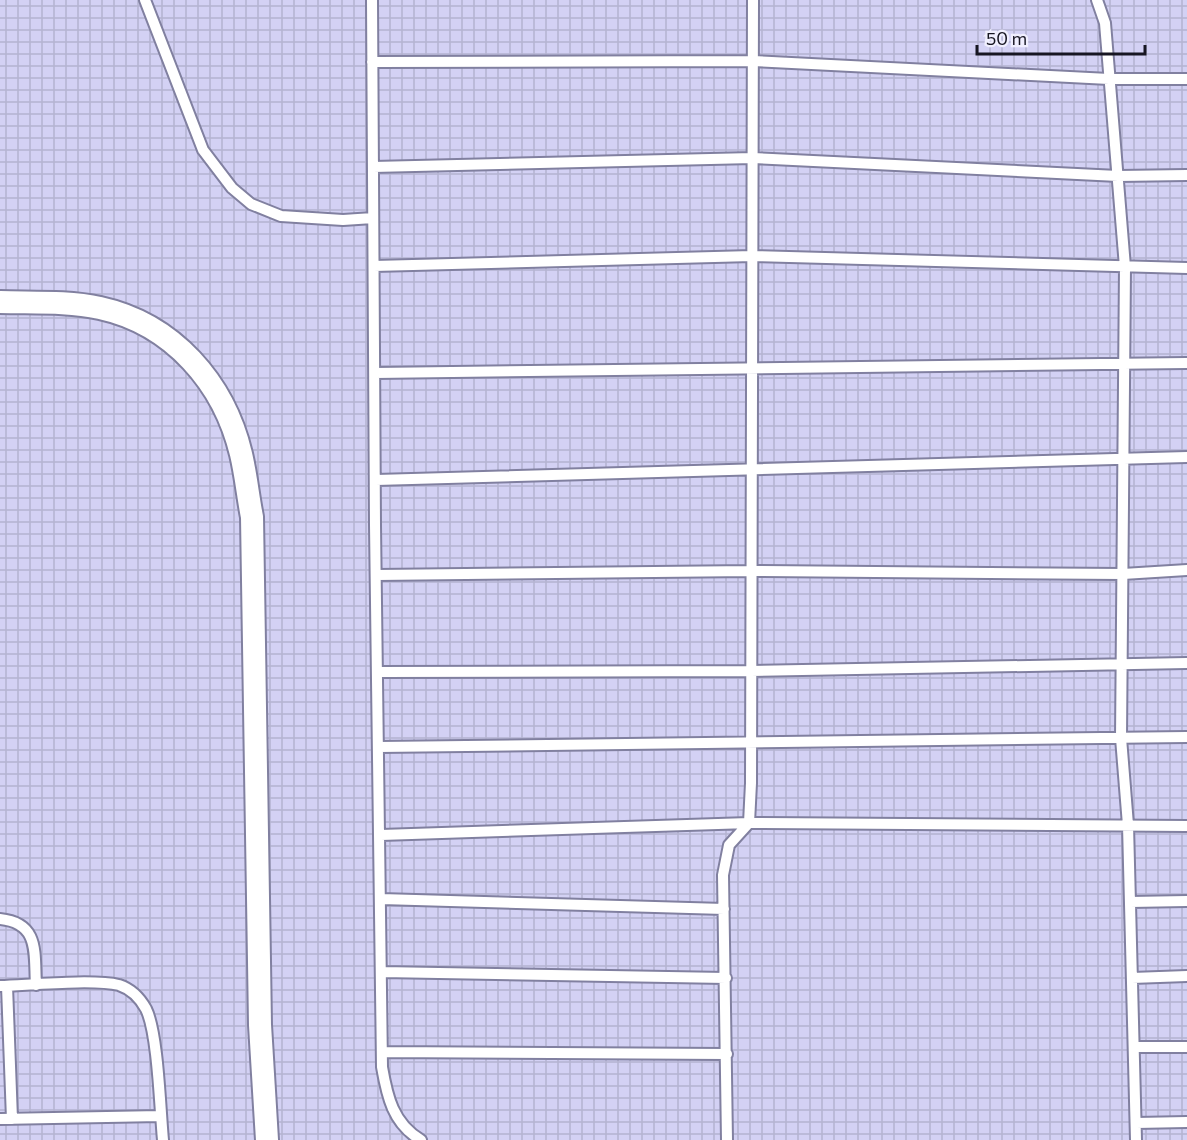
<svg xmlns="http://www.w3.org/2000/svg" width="1187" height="1140" viewBox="0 0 1187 1140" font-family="Commissioner,sans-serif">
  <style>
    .industrial { fill: url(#industrial-grid) }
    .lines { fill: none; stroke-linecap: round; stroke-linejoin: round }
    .lane-casing { stroke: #8180a0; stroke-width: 14 }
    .street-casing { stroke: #8180a0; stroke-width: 26 }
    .lane { stroke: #fff; stroke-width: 10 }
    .street { stroke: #fff; stroke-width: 22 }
  </style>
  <defs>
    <pattern id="industrial-grid" width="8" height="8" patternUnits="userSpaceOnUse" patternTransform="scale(1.5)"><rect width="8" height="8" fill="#d3d1f4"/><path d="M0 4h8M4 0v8" fill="none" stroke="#b4b3d1"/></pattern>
  </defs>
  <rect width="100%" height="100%" fill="#e1e0fe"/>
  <path class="industrial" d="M 0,0 L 1187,0 L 1187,1140 L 0,1140 Z"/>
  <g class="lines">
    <defs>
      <path id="lane" d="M 145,0 L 203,150 L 232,188 L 251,204 L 281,216 L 343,220 L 373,218
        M 372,0 L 375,525 L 382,1067 C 387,1096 393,1124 421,1140
        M 1097,0 L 1105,23 L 1125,267 L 1121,738 L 1128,825 L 1136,1140
        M 372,62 L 753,61 L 1109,79 L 1187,79
        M 373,167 L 753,158 L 1118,176 L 1187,175
        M 374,266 L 752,256 L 1187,268
        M 375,373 L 1187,363
        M 376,480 L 1187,457
        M 377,575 L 751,571 L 1123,574 L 1187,570
        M 378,672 L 751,671 L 1187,663
        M 379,747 L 1187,737
        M 381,835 L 749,823 L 1187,826
        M 381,899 L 724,909
        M 1130,902 L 1187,901
        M 0,919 C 40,923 34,953 36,985
        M 382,972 L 726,978
        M 1132,978 L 1187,976
        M 0,986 C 30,985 93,979 119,985 C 131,989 140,998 146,1009 C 158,1033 160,1109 163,1140
        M 7,986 L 12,1119
        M 1134,1047 L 1187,1047
        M 382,1052 L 727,1054
        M 0,1119 L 160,1116
        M 1136,1123 L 1187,1122
        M 727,1140 L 723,875 L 729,845 L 749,823 L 751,783 L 753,0"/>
      <path id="street" d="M 0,302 C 33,303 67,301 100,308 C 173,324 224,383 241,454 C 246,475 248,497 252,517 L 260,1025 L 267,1140"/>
    </defs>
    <use href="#lane" class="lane-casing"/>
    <use href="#street" class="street-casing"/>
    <use href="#lane" class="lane"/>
    <use href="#street" class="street"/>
  </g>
  <path d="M977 45v9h168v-9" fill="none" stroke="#171622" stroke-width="3"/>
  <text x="986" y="45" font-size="18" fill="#171622" stroke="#f0effe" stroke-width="4.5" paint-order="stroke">50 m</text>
</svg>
